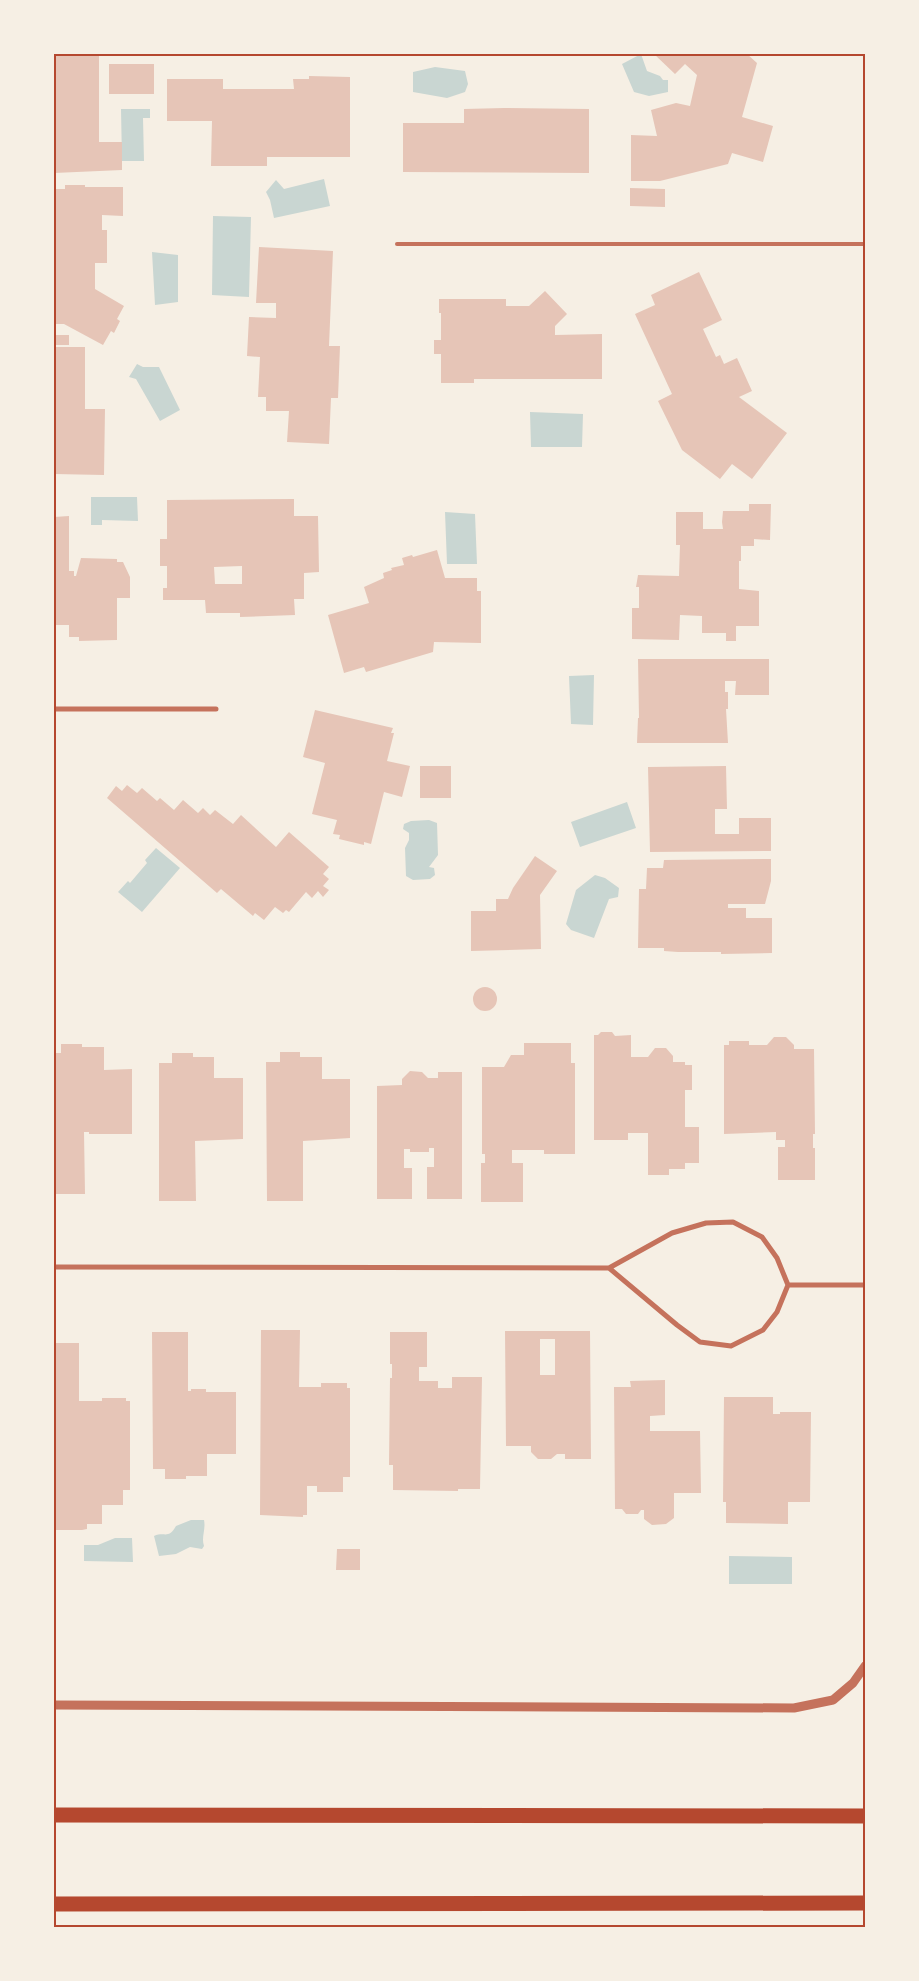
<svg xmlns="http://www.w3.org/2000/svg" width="919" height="1981" viewBox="0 0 919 1981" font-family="'PT Serif',serif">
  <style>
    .water { fill: #c9d6d2 }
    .building { fill: #e6c5b7; fill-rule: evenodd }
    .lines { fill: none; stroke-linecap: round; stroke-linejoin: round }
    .service { stroke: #c5725c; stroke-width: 4 }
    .minor { stroke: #c5725c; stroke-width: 5 }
    .tertiary { stroke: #c5725c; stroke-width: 9 }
    .motorway { stroke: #b5482f; stroke-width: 15 }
    .neatline { fill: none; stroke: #b5482f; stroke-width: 2 }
  </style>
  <rect width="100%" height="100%" fill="#f6efe4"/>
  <path class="water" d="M 641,54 L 647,71 L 660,76 L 663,80 L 668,80 L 668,92 L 649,96 L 634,92 L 622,64 Z
    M 435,67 L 465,71 L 468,84 L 465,92 L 447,98 L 413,92 L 413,72 Z
    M 121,109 L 150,109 L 150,118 L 143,118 L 144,161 L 122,161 Z
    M 324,179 L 330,206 L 274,218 L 270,200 L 266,192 L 276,180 L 284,189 Z
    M 213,216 L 251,217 L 249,297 L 212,295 Z
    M 152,252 L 178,255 L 178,302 L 155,305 Z
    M 137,364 L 143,367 L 159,367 L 180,410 L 160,421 L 136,379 L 129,377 Z
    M 530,412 L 583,414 L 582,447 L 531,447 Z
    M 91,497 L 137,497 L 138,521 L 102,520 L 102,525 L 91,525 Z
    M 445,512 L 475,514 L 477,564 L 447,564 Z
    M 594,675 L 593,725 L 571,724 L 569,676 Z
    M 627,802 L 636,828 L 580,847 L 571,822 Z
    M 429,820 L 437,823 L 438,855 L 429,867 L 434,868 L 435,875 L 430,879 L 413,880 L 406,876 L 405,848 L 409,840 L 409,833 L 403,829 L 404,824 L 411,821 Z
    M 156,848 L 180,868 L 142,912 L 118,892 L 128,881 L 130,883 L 147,863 L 145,860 Z
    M 595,875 L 605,878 L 619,888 L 618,897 L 609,899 L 594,938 L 571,930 L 566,924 L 576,890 Z
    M 191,1520 L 204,1520 C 206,1530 201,1537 204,1546 L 202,1549 L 190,1547 L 176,1554 L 159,1556 L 154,1536 C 165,1531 168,1540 176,1526 Z
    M 115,1538 L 132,1538 L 133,1562 L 84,1561 L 84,1545 L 98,1545 Z
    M 729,1556 L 792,1557 L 792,1584 L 729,1584 Z"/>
  <path class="building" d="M 54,54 L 99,54 L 99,142 L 122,142 L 122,170 L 54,173 Z
    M 654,54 L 747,54 L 757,63 L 742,117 L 773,126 L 763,162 L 732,153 L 728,164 L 660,181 L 631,181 L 631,135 L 657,136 L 651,110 L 676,103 L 690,106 L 697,75 L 685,64 L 675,74 Z
    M 109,64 L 154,64 L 154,94 L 109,94 Z
    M 309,76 L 350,77 L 350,157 L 267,157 L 267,166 L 211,166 L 212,121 L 167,121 L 167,79 L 223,79 L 223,89 L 294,89 L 293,79 L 309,79 Z
    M 504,108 L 589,109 L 589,173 L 403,172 L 403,123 L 464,123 L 464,109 Z
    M 65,185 L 85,185 L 85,187 L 123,187 L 123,216 L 102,215 L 102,230 L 107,230 L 107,263 L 95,263 L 95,289 L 124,306 L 117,319 L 120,321 L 114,333 L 111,331 L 103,345 L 64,324 L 54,324 L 54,189 L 65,189 Z
    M 630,188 L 665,189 L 665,207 L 630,206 Z
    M 259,247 L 333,251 L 329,346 L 340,346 L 338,398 L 331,398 L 329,444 L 287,442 L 289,411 L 266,411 L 266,397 L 258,397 L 260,357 L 247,356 L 249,317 L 276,318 L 276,303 L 256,303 Z
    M 699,272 L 722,320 L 703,329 L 716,357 L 720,355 L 724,364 L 737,358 L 752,391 L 739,397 L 787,433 L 752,479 L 732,464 L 720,479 L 682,450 L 658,401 L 672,394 L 635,314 L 655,305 L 651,295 Z
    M 545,291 L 567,314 L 555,326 L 555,335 L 602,334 L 602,379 L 474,379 L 474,383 L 441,383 L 441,354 L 434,354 L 434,340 L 441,340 L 441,313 L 439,313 L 439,299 L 506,299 L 506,306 L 529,306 Z
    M 54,335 L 69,335 L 69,345 L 54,345 Z
    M 54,347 L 85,347 L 85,409 L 105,409 L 104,475 L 54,474 Z
    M 294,499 L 294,516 L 318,516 L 319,572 L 304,573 L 304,599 L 294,599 L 295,615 L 240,617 L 240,613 L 206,613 L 205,600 L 163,600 L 163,588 L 167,588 L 167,566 L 160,566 L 160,539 L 167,539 L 167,500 ZM 242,566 L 242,584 L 215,584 L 214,567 Z
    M 749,504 L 771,504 L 770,540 L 754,539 L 754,546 L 741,546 L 741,561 L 739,561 L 739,589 L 759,591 L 759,626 L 736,626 L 736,641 L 726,641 L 726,633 L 702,633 L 702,616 L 680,615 L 679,640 L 632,639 L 632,608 L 639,608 L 639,587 L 636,587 L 638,575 L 679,576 L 680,545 L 676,545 L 676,512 L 703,512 L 703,529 L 723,529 L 722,522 L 723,511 L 749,511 Z
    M 69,516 L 69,571 L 74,571 L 74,576 L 76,576 L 81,558 L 117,559 L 117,562 L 123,562 L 130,577 L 130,598 L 117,598 L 117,640 L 79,641 L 79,637 L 69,637 L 69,625 L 54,625 L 54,517 Z
    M 437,550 L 445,578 L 477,578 L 477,591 L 481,591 L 481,643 L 434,642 L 433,652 L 366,672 L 364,667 L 344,673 L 328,615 L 369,603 L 364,587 L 384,578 L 383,573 L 392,570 L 391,568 L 404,565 L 402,558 L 412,555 L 413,557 Z
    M 638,659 L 769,659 L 769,695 L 735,695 L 736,681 L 725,681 L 725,692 L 728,692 L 728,709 L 726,709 L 728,743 L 637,743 L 638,718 L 639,718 Z
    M 315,710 L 393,728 L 391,733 L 394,733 L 387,761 L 410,766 L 402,797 L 384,792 L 371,844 L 364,842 L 364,845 L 339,839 L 340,835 L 333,834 L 337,820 L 312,814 L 325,763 L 303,757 Z
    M 420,766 L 451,766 L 451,798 L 420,798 Z
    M 726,766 L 727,809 L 715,809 L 715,834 L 739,834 L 739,818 L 771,818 L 771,851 L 650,852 L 648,767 Z
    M 127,785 L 137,793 L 142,788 L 157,801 L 160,798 L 174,810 L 183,800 L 198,813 L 203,808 L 210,815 L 215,810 L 233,824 L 241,815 L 276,847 L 289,832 L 329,867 L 323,874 L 329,879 L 323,886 L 329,890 L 323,897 L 318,891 L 312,898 L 306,892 L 289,912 L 286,910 L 283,913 L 275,907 L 264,920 L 255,913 L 253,916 L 221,889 L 217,893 L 107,798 L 116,786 L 122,791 Z
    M 535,856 L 557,871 L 540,895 L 541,949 L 471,951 L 471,911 L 496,911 L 496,899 L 508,899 L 513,888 Z
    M 771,859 L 771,881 L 765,904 L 728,904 L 728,908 L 746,908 L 746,918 L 772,918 L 772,953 L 721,954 L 721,952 L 678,952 L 664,951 L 664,948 L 638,948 L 639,889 L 646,889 L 647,868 L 663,868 L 664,860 Z
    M473 999a12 12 0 1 1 24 0a12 12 0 1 1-24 0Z
    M 601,1032 L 612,1032 L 615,1036 L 631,1035 L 631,1057 L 648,1057 L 655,1048 L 666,1048 L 673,1056 L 673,1062 L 685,1062 L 685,1065 L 692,1065 L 692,1090 L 685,1090 L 685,1127 L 699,1127 L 699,1163 L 685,1163 L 685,1169 L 669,1169 L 669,1175 L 648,1175 L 648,1133 L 628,1133 L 628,1140 L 594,1140 L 594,1035 L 598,1035 Z
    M 774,1037 L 786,1037 L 794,1045 L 794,1049 L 814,1049 L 815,1134 L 813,1134 L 813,1148 L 815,1148 L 815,1180 L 778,1180 L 778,1147 L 785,1147 L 785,1140 L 776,1140 L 776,1132 L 724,1134 L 724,1045 L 729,1045 L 729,1041 L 749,1041 L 749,1045 L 767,1045 Z
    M 524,1043 L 571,1043 L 571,1063 L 575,1063 L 575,1154 L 544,1154 L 544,1150 L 512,1150 L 512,1163 L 523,1163 L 523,1202 L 481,1202 L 481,1163 L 485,1163 L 485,1154 L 482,1154 L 482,1067 L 504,1067 L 511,1055 L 524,1055 Z
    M 61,1044 L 82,1044 L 82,1047 L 104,1047 L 104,1070 L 132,1069 L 132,1134 L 89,1134 L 89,1132 L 84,1132 L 85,1194 L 54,1194 L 54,1053 L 61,1053 Z
    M 280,1052 L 300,1052 L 300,1057 L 322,1057 L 322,1079 L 350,1079 L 350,1138 L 303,1141 L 303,1201 L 267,1201 L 266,1062 L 280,1062 Z
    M 172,1053 L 193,1053 L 193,1057 L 214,1057 L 214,1078 L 243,1078 L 243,1139 L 195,1141 L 196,1201 L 159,1201 L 159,1063 L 172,1063 Z
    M 410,1071 L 422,1072 L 428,1078 L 438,1078 L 438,1072 L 462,1072 L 462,1199 L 427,1199 L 427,1167 L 434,1167 L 434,1148 L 429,1148 L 429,1152 L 410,1152 L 410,1149 L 404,1149 L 404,1168 L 412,1168 L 412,1199 L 377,1199 L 377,1086 L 402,1085 L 402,1079 Z
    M 261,1330 L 300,1330 L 299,1387 L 321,1387 L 321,1383 L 347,1383 L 347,1388 L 350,1388 L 350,1477 L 343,1477 L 343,1492 L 317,1492 L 317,1486 L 307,1486 L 307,1515 L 303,1515 L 303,1517 L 260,1515 Z
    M 505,1331 L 590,1331 L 591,1459 L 565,1459 L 565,1454 L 557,1454 L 551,1459 L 538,1459 L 531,1452 L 531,1446 L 506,1446 ZM 540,1339 L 555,1339 L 555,1375 L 540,1375 Z
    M 152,1332 L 188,1332 L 188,1391 L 191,1391 L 191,1389 L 206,1389 L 206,1392 L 236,1392 L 236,1454 L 207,1454 L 207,1476 L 186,1476 L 186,1479 L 165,1479 L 165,1469 L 153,1469 Z
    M 390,1332 L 427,1332 L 427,1367 L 419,1367 L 419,1381 L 438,1381 L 438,1388 L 452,1388 L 452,1377 L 482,1377 L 480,1489 L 458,1489 L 458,1491 L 393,1490 L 393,1465 L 389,1465 L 390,1378 L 392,1378 L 392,1364 L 390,1364 Z
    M 54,1343 L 79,1343 L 79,1401 L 102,1401 L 102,1398 L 126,1398 L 126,1401 L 130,1401 L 130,1490 L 123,1490 L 123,1505 L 102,1505 L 102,1524 L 87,1524 L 87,1529 L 82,1530 L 54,1530 Z
    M 665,1380 L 665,1415 L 650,1416 L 650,1431 L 700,1431 L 701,1493 L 674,1493 L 674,1518 L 666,1524 L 652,1525 L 644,1519 L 644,1510 L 641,1510 L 638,1514 L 626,1514 L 622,1509 L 615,1509 L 614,1387 L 631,1387 L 630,1381 Z
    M 724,1397 L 773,1397 L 773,1414 L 780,1414 L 780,1412 L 811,1412 L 810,1502 L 788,1502 L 788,1524 L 726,1523 L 726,1502 L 723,1502 Z
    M 337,1549 L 360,1549 L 360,1570 L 336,1570 Z"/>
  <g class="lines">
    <path class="service" d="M 397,244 L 865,244"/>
    <path class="minor" d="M 54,709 L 216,709
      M 54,1267 L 609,1268 L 672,1233 L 706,1223 L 733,1222 L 762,1237 L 777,1258 L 788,1285 L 777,1312 L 763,1330 L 731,1346 L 700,1342 L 677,1325 L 609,1268
      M 788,1285 L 865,1285"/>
    <path class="tertiary" d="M 54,1705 L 794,1708 L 833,1700 L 853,1683 L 865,1666"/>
    <path class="motorway" d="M 54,1815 L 865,1816
      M 54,1904 L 865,1903"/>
  </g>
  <rect width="919" height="1981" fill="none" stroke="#f6efe4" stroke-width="110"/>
  <rect x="55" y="55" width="809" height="1871" class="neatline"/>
</svg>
